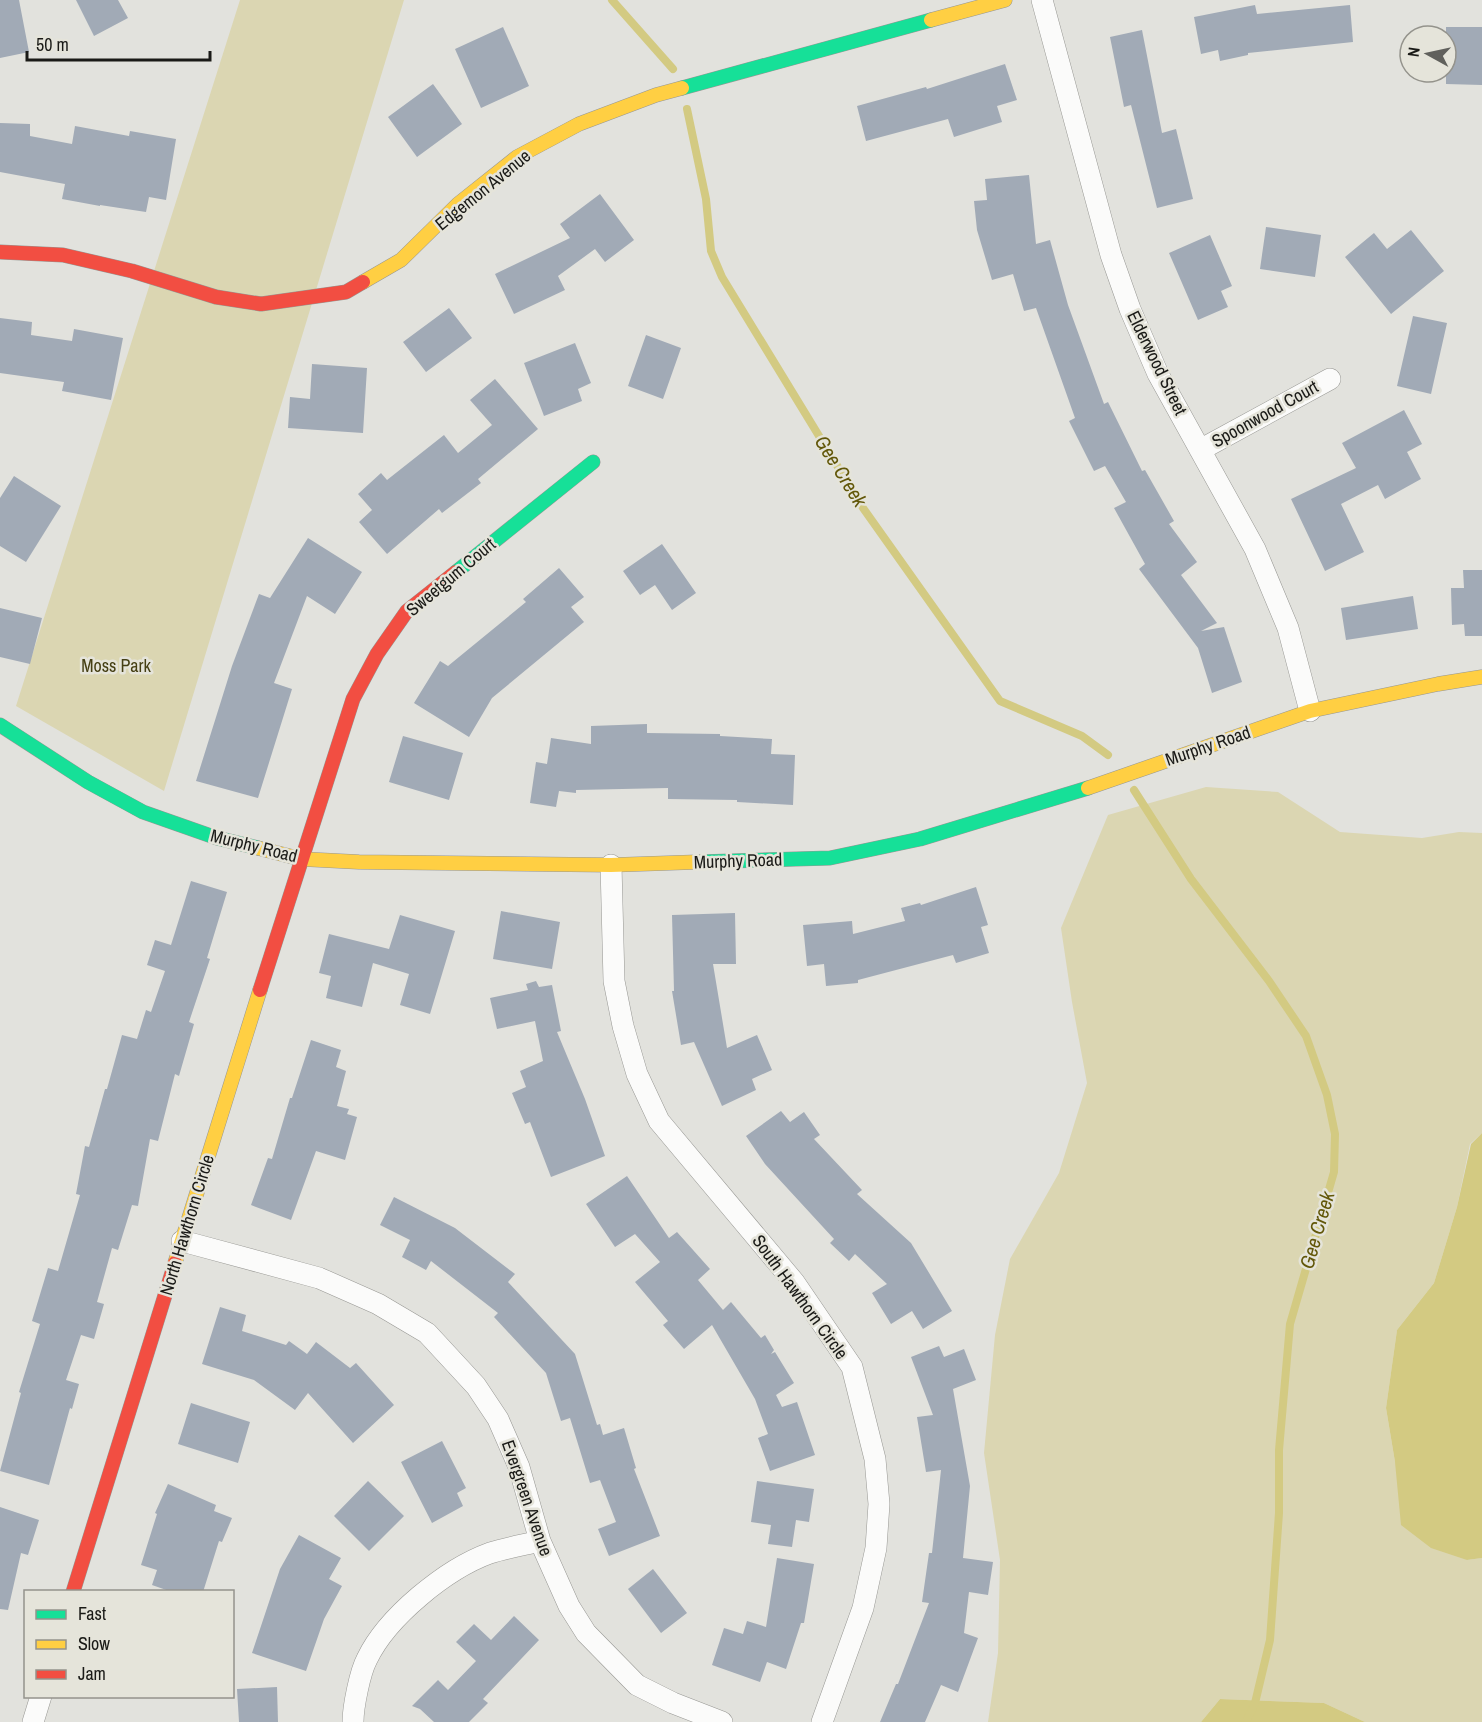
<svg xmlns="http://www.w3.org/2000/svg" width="1482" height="1722" viewBox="0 0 1482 1722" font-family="'Archivo Narrow',sans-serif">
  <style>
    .green { fill: #dbd6b2 }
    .water { fill: #d3ca82 }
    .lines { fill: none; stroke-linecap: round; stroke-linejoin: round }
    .stream { stroke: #d3ca82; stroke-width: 8 }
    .building { fill: #a1aab6 }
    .street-casing { stroke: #979793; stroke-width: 22 }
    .fast-casing { stroke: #979793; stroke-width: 15 }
    .slow-casing { stroke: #979793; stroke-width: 15 }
    .jam-casing { stroke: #979793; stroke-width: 15 }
    .street { stroke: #fbfbfa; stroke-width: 21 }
    .fast { stroke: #16e098; stroke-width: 14 }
    .slow { stroke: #ffcf43; stroke-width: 14 }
    .jam { stroke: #f24e42; stroke-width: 14 }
    .labels { text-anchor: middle; stroke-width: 5; stroke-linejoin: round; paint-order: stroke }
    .street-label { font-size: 18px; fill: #1a1a17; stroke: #e5e4da }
    .park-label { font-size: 18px; fill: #453f14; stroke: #e5e4da }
    .water-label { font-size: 20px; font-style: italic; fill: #625709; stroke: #e5e4da }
  </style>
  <rect width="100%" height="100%" fill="#e2e2dd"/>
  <path class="green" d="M 240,0 L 404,0 L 164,791 L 16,706 Z
    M 1206,787 L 1278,792 L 1340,832 L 1422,838 L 1459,832 L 1482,833 L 1482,1133 L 1470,1144 L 1457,1207 L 1434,1283 L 1397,1330 L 1386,1408 L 1395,1462 L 1467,1560 L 1482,1558 L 1482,1722 L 1365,1722 L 1324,1703 L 1220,1699 L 1201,1722 L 988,1722 L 998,1653 L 1000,1560 L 984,1453 L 995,1335 L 1010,1259 L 1059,1173 L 1087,1083 L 1072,1002 L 1061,928 L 1108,815 Z"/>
  <path class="water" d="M 1482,1133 L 1482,1558 L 1467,1560 L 1431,1548 L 1401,1525 L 1395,1462 L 1386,1408 L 1397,1330 L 1434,1283 L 1457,1207 L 1471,1144 Z
    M 1220,1699 L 1324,1703 L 1365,1722 L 1201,1722 Z"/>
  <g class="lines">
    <path class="stream" d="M 612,0 L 673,69
      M 687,109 L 706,199 L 711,251 L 722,277 L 863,508 L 1000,701 L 1082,736 L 1108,755
      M 1134,790 L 1191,879 L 1269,981 L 1306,1036 L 1327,1095 L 1335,1134 L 1334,1172 L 1290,1324 L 1279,1450 L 1279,1513 L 1270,1640 L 1255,1703 L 1246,1722"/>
  </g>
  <path class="building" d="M 0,0 L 19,0 L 29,52 L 0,58 Z
    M 76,0 L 118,0 L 128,18 L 94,36 Z
    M 1255,5 L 1257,14 L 1350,5 L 1353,42 L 1248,53 L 1248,55 L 1220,61 L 1218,50 L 1201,54 L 1194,17 Z
    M 503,27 L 529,86 L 481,108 L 455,49 Z
    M 1446,27 L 1482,27 L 1482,85 L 1446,84 Z
    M 1142,30 L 1162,133 L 1176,129 L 1193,199 L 1157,208 L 1131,105 L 1124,107 L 1110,37 Z
    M 1005,64 L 1017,100 L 997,106 L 1002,122 L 954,137 L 948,119 L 866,141 L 857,106 L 926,87 L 927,89 Z
    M 433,84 L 462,124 L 417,157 L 388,117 Z
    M 0,123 L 30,124 L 30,136 L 72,144 L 75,126 L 129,136 L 130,131 L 176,139 L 166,200 L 149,197 L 146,212 L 100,205 L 100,206 L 62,199 L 65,184 L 0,172 Z
    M 1029,175 L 1036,244 L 1050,240 L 1068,305 L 1104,404 L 1108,402 L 1142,471 L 1145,470 L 1174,521 L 1169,524 L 1197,562 L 1181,575 L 1217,623 L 1201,631 L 1224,627 L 1242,682 L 1212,693 L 1198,648 L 1139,569 L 1145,564 L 1114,508 L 1126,502 L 1105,466 L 1094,471 L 1069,421 L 1075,418 L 1036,308 L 1024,311 L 1013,274 L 992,280 L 977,230 L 974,201 L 987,200 L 985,179 Z
    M 600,194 L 634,240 L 605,262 L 595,249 L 558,276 L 565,290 L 514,314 L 495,274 L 570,238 L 560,224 Z
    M 1266,227 L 1321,235 L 1315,277 L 1260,269 Z
    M 1411,230 L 1444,271 L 1391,314 L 1345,257 L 1374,233 L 1387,249 Z
    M 1210,235 L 1232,286 L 1221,291 L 1228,307 L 1198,320 L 1169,253 Z
    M 449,308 L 472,338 L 426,372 L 403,342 Z
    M 1413,316 L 1447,323 L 1431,394 L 1397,386 Z
    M 0,318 L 32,322 L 31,335 L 72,341 L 74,329 L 123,338 L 111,400 L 62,391 L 64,382 L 0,373 Z
    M 646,335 L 681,348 L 663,399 L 628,386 Z
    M 575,343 L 591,383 L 578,389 L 582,401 L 544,416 L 524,363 Z
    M 312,364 L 367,368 L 363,433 L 288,428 L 290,397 L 310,399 Z
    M 495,379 L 538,429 L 478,479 L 481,483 L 442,513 L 439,509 L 387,554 L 359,522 L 372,510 L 358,494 L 381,473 L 387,480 L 444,435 L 458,453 L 492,425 L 470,400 Z
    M 1404,410 L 1422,444 L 1407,452 L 1421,479 L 1385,499 L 1378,485 L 1341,504 L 1364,552 L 1325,571 L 1291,499 L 1356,468 L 1342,443 Z
    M 14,476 L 61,506 L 26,562 L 0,546 L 0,498 Z
    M 308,538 L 362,572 L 335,614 L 307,596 L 274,683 L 292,689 L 258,798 L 196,781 L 232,666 L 259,594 L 270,598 Z
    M 662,544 L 696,593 L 672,610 L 655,585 L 640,595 L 623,571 Z
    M 559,568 L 584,597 L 571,607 L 584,622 L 492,698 L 469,737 L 414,703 L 440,661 L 448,666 L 526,602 L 523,599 Z
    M 1463,570 L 1482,570 L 1482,636 L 1465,636 L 1464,624 L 1452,625 L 1451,588 L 1464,588 Z
    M 1413,596 L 1418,629 L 1346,640 L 1341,608 Z
    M 0,608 L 42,618 L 30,664 L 0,657 Z
    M 647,724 L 647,733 L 720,734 L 720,736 L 772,739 L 771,754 L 795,755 L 793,805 L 737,802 L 737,800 L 668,799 L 668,788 L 576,790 L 576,793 L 559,791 L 556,807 L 530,803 L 536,762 L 547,764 L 551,738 L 591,744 L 591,726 Z
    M 403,736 L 463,753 L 449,800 L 389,782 Z
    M 191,881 L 227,892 L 207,958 L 210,959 L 189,1022 L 194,1024 L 179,1076 L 175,1074 L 158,1141 L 150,1139 L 138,1206 L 132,1205 L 118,1250 L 112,1248 L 97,1302 L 104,1304 L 94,1339 L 81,1335 L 66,1380 L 79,1384 L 72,1409 L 70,1408 L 49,1485 L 0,1471 L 21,1393 L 19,1392 L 40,1324 L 32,1321 L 48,1268 L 58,1271 L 80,1195 L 76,1194 L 85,1146 L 89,1147 L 105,1089 L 107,1089 L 122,1035 L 137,1039 L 146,1010 L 151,1012 L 165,971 L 147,965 L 155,940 L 171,945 Z
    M 976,887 L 988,925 L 981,927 L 989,953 L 956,963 L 953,955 L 858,980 L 858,983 L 826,986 L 824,964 L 807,966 L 803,925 L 852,921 L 853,934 L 905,921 L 901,908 L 920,903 L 921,905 Z
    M 501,911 L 560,922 L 552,969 L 493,959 Z
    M 735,913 L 736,964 L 713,964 L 727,1048 L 757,1035 L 772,1070 L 752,1079 L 756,1090 L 722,1106 L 694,1042 L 681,1045 L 672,991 L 674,991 L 672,915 Z
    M 400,915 L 455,931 L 430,1014 L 400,1005 L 409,974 L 373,963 L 362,1007 L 326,998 L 331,976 L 319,973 L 329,934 L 389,949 Z
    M 536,981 L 539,987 L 552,985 L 561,1031 L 557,1032 L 585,1099 L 605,1156 L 551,1177 L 530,1122 L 525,1124 L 512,1093 L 526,1087 L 520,1071 L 543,1061 L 535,1021 L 497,1029 L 490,998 L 528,990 L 526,984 Z
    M 311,1040 L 341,1050 L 336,1067 L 346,1071 L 337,1106 L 349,1109 L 347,1114 L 357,1117 L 345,1160 L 316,1151 L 291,1220 L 251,1205 L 268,1158 L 272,1159 L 290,1098 L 292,1098 Z
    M 781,1111 L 790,1122 L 804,1112 L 820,1135 L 814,1139 L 862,1190 L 857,1194 L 911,1243 L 952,1311 L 923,1329 L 912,1311 L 891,1324 L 872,1293 L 887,1284 L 855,1254 L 849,1261 L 830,1243 L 834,1239 L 765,1164 L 746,1136 Z
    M 627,1176 L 669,1238 L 677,1232 L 710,1269 L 698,1280 L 723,1310 L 731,1302 L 761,1338 L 765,1335 L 774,1350 L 771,1354 L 775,1352 L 794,1383 L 776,1395 L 782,1407 L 797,1402 L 815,1455 L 770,1471 L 758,1438 L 768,1434 L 755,1399 L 712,1325 L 684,1349 L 663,1325 L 668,1321 L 635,1282 L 660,1262 L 635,1234 L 615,1247 L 586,1204 Z
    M 394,1197 L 455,1228 L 515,1274 L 508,1282 L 575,1354 L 597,1425 L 600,1424 L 603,1435 L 624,1428 L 636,1468 L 634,1469 L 660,1536 L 609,1556 L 598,1529 L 616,1522 L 600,1480 L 590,1483 L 570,1418 L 561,1421 L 546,1373 L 494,1317 L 498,1313 L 431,1261 L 426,1270 L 402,1257 L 410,1240 L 380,1225 Z
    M 220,1307 L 246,1315 L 242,1331 L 286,1345 L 289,1341 L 307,1354 L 316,1342 L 350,1368 L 356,1363 L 394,1405 L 353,1443 L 308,1393 L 295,1410 L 254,1380 L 202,1364 Z
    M 939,1346 L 944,1357 L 964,1349 L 976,1380 L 953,1389 L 970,1486 L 963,1558 L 993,1562 L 988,1595 L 969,1592 L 964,1633 L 978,1638 L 958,1692 L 941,1685 L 925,1722 L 880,1722 L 896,1684 L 898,1684 L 929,1603 L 922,1602 L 929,1553 L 932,1553 L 941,1470 L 926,1472 L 917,1417 L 933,1415 L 911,1357 Z
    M 191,1403 L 250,1422 L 238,1463 L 178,1444 Z
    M 442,1441 L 466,1488 L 457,1493 L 463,1506 L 432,1523 L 401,1462 Z
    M 368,1481 L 404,1516 L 369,1551 L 334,1516 Z
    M 757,1481 L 814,1489 L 809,1522 L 796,1520 L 792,1547 L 768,1544 L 771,1525 L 751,1522 Z
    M 168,1484 L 216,1505 L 214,1511 L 232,1518 L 222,1542 L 219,1541 L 203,1592 L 172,1592 L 152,1585 L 157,1570 L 141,1565 L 157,1514 L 155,1513 Z
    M 0,1507 L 39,1520 L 28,1555 L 21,1553 L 8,1610 L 0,1609 Z
    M 299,1535 L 341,1558 L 329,1579 L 342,1586 L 324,1619 L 306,1671 L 252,1653 L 280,1569 Z
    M 777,1558 L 814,1564 L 804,1623 L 801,1623 L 786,1669 L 767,1662 L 760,1682 L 712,1665 L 724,1628 L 743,1634 L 747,1621 L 766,1627 Z
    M 653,1569 L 687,1613 L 661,1633 L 628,1589 Z
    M 514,1616 L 539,1640 L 483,1699 L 488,1703 L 469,1722 L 434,1722 L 420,1709 L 412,1706 L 438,1680 L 448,1690 L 476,1661 L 456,1642 L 474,1624 L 491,1640 Z
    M 277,1687 L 278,1722 L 239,1722 L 237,1689 Z"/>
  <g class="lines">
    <defs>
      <path id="street" d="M 1042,0 L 1111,255 L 1130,309 L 1158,374 L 1255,549 L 1288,628 L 1310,711
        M 1200,450 L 1330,379
        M 611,865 L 614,981 L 623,1026 L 637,1074 L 659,1121 L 794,1282 L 852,1367 L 875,1459 L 879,1504 L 876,1548 L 863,1608 L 822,1722
        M 182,1241 L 319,1278 L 378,1304 L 427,1333 L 476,1386 L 498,1419 L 519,1467 L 540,1541 L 569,1606 L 586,1633 L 637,1685 L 673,1703 L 722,1722
        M 33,1722 L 41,1696
        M 353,1722 C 353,1707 360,1672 367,1659 C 387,1617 446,1569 490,1553 C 506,1548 523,1545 540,1541"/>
      <path id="fast" d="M 682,88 L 931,20
        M 456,572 L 593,462
        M 0,725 L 88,782 L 143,812 L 217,838 L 258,848
        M 698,862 L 830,858 L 920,839 L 1088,788"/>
      <path id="slow" d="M 931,20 L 1005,0
        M 363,282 L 401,260 L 458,204 L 517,157 L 579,124 L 656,95 L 682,88
        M 1088,788 L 1310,711 L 1438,684 L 1482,677
        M 258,848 L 301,859 L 359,862 L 611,865 L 698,862
        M 175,1263 L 260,990"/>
      <path id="jam" d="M 0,252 L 63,255 L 132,271 L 216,297 L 261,304 L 346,292 L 363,282
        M 260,990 L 353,699 L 377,654 L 407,611 L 456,572
        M 73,1592 L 175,1263"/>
    </defs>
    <use href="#street" class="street-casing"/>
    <use href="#fast" class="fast-casing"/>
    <use href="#slow" class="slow-casing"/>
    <use href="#jam" class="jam-casing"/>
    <use href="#street" class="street"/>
    <use href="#fast" class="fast"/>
    <use href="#slow" class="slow"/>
    <use href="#jam" class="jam"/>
  </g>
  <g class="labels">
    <g class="street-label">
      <text transform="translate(483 190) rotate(-39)" y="6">Edgemon Avenue</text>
      <text transform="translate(1157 363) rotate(64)" y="6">Elderwood Street</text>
      <text transform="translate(1265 414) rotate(-29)" y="6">Spoonwood Court</text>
      <text transform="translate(451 577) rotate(-40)" y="6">Sweetgum Court</text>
      <text transform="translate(1208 746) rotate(-19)" y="6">Murphy Road</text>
      <text transform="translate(254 846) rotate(14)" y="6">Murphy Road</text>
      <text transform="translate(738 861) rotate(-2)" y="6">Murphy Road</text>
      <text transform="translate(187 1225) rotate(-73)" y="6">North Hawthorn Circle</text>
      <text transform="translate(800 1297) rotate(54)" y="6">South Hawthorn Circle</text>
      <text transform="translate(527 1498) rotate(71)" y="6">Evergreen Avenue</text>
    </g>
    <g class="park-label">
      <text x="116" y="672">Moss Park</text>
    </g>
    <g class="water-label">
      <text transform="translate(841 471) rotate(58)" y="7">Gee Creek</text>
      <text transform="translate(1317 1230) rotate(-74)" y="7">Gee Creek</text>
    </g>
  </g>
  <rect x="24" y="1590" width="210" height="108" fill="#e5e4da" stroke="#94938c" stroke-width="1.5"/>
  <rect x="36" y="1610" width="30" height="9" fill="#16e098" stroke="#94938c" stroke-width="1.5"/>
  <text x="78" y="1620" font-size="18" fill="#1a1a17">Fast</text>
  <rect x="36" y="1640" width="30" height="9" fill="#ffcf43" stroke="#94938c" stroke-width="1.5"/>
  <text x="78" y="1650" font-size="18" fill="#1a1a17">Slow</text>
  <rect x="36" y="1670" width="30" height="9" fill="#f24e42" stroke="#94938c" stroke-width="1.5"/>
  <text x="78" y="1680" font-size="18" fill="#1a1a17">Jam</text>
  <g transform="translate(1428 54) rotate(278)"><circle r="28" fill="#e5e4da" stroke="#94938c" stroke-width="1.5"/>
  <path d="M0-4.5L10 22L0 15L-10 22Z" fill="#60605c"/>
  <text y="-9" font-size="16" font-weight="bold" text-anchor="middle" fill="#1a1a17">N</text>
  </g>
  <path d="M27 51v9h183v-9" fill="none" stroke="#1a1a17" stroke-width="3"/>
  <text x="36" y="51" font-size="18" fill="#1a1a17" stroke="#e5e4da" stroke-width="4.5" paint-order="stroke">50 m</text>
</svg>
